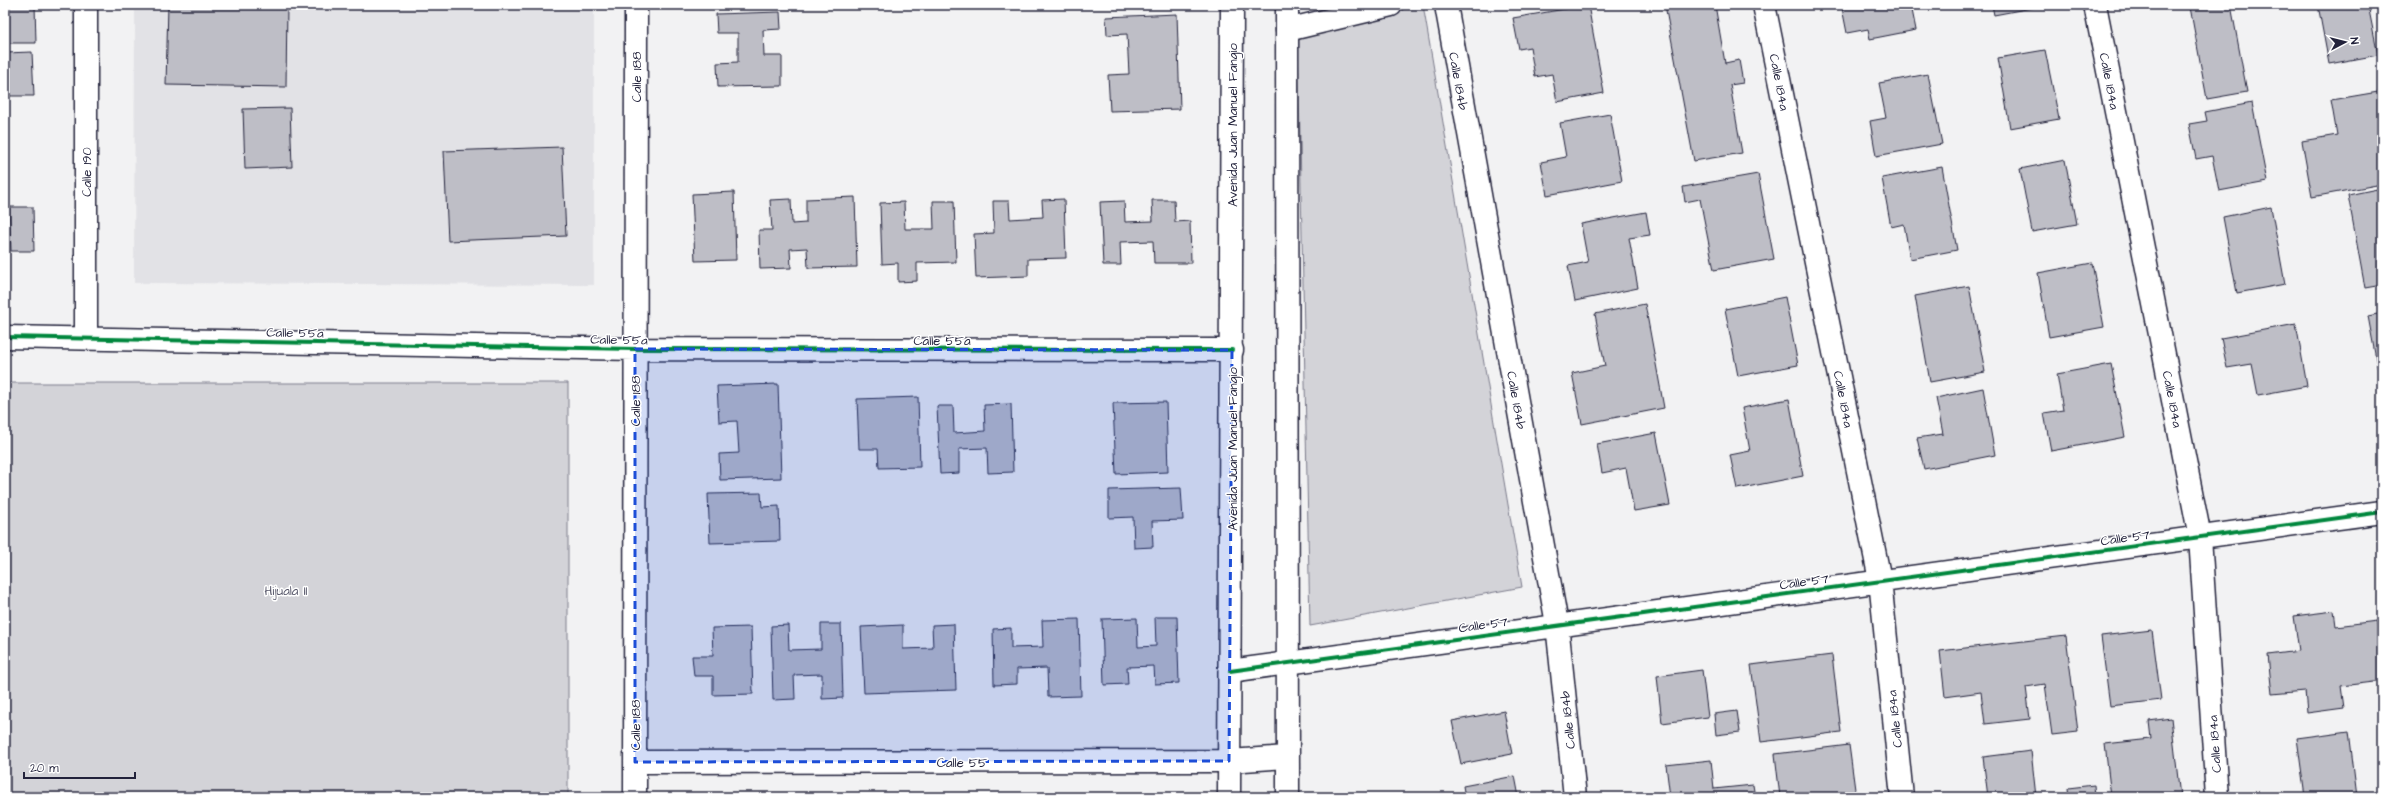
<svg xmlns="http://www.w3.org/2000/svg" width="2387" height="802" viewBox="0 0 2387 802" font-family="'Architects Daughter',sans-serif">
  <style>
    .built { fill: #e2e2e6 }
    .green { fill: #d3d3d8; stroke: #7a7a8a }
    .building { fill: #bebec6; stroke: #22223b }
    .lines { fill: none; stroke-linecap: round; stroke-linejoin: round }
    .minor-casing { stroke: #22223b; stroke-width: 25 }
    .secondary-casing { stroke: #22223b; stroke-width: 25 }
    .minor { stroke: #fff; stroke-width: 22 }
    .secondary { stroke: #fff; stroke-width: 22 }
    .cycleway-casing { stroke: #fff; stroke-width: 6 }
    .cycleway { stroke: #00873e; stroke-width: 4 }
    .marked { fill: #1d4ed8; fill-opacity: 0.2; stroke: #1d4ed8; stroke-width: 3; stroke-dasharray: 8 5; stroke-linejoin: round }
    .labels { text-anchor: middle; stroke-width: 3; stroke-linejoin: round; paint-order: stroke }
    .street-label { font-size: 13px; fill: #22223b; stroke: #fff }
    .park-label { font-size: 13px; fill: #57576a; stroke: #fff }
  </style>
  <rect width="100%" height="100%" fill="#f2f2f3"/>
  <filter id="ink" filterUnits="userSpaceOnUse"><feTurbulence type="fractalNoise" baseFrequency=".025" numOctaves="2"/><feDisplacementMap in="SourceGraphic" scale="8" xChannelSelector="R" yChannelSelector="G"/><feConvolveMatrix kernelMatrix="1 2 1 2 8 2 1 2 1" color-interpolation-filters="sRGB"/></filter>
  <g filter="url(#ink)">
    <path class="built" d="M 135,5 L 594,5 L 594,285 L 134,283 Z"/>
    <path class="green" d="M 1418,5 L 1423,5 L 1522,587 L 1310,626 L 1298,39 Z
      M 5,383 L 568,383 L 568,797 L 5,797 Z"/>
    <path class="building" d="M 5,5 L 35,5 L 36,43 L 5,43 Z
      M 168,5 L 287,5 L 286,87 L 166,85 Z
      M 1588,5 L 1604,93 L 1557,102 L 1552,74 L 1535,77 L 1530,47 L 1519,49 L 1513,18 Z
      M 1665,5 L 1715,5 L 1725,63 L 1739,60 L 1743,83 L 1730,85 L 1742,153 L 1694,161 Z
      M 1859,5 L 1911,5 L 1916,30 L 1870,39 L 1868,29 L 1847,33 L 1842,8 Z
      M 1992,5 L 2047,5 L 1994,15 Z
      M 2202,5 L 2231,5 L 2247,92 L 2207,99 L 2190,7 Z
      M 2318,5 L 2368,5 L 2378,55 L 2329,64 Z
      M 780,12 L 781,29 L 763,30 L 764,56 L 782,56 L 782,86 L 718,87 L 717,63 L 738,62 L 738,33 L 717,33 L 716,14 Z
      M 1177,14 L 1180,109 L 1110,111 L 1108,75 L 1129,74 L 1127,34 L 1107,35 L 1106,17 Z
      M 2045,50 L 2059,119 L 2010,128 L 1998,58 Z
      M 32,52 L 34,96 L 5,96 L 5,53 Z
      M 1928,74 L 1942,144 L 1876,156 L 1870,121 L 1886,118 L 1879,83 Z
      M 2378,92 L 2382,111 L 2382,184 L 2312,197 L 2302,141 L 2337,135 L 2331,100 Z
      M 2252,103 L 2267,182 L 2219,191 L 2212,156 L 2196,159 L 2189,124 L 2207,121 L 2205,112 Z
      M 290,108 L 292,167 L 245,169 L 243,109 Z
      M 1610,114 L 1622,181 L 1547,195 L 1541,162 L 1566,157 L 1560,123 Z
      M 562,147 L 566,236 L 448,241 L 444,151 Z
      M 2065,160 L 2077,224 L 2032,232 L 2020,169 Z
      M 1942,167 L 1957,250 L 1910,259 L 1904,224 L 1891,227 L 1882,178 Z
      M 1758,174 L 1774,259 L 1714,270 L 1700,199 L 1685,202 L 1683,187 Z
      M 2382,188 L 2382,285 L 2365,288 L 2348,195 Z
      M 734,192 L 736,260 L 695,261 L 692,194 Z
      M 855,197 L 857,267 L 808,268 L 807,248 L 790,249 L 791,268 L 760,269 L 759,230 L 772,230 L 770,200 L 791,199 L 792,224 L 806,223 L 806,199 Z
      M 1064,199 L 1066,258 L 1028,259 L 1028,276 L 976,278 L 974,234 L 994,233 L 993,201 L 1009,201 L 1010,219 L 1043,217 L 1042,200 Z
      M 1152,200 L 1174,200 L 1175,222 L 1190,221 L 1191,263 L 1154,263 L 1153,241 L 1120,242 L 1121,265 L 1103,265 L 1100,202 L 1124,201 L 1125,222 L 1153,221 Z
      M 933,201 L 954,201 L 956,262 L 917,263 L 917,281 L 898,282 L 898,263 L 882,264 L 880,203 L 904,202 L 905,229 L 934,229 Z
      M 9,207 L 33,207 L 34,251 L 11,251 Z
      M 2271,207 L 2285,284 L 2237,293 L 2223,217 Z
      M 1646,212 L 1650,235 L 1629,238 L 1638,288 L 1575,301 L 1568,266 L 1588,262 L 1581,224 Z
      M 2092,263 L 2104,327 L 2049,337 L 2038,273 Z
      M 1969,286 L 1985,372 L 1930,382 L 1915,296 Z
      M 1785,297 L 1798,365 L 1738,376 L 1725,309 Z
      M 1645,304 L 1664,408 L 1582,424 L 1572,373 L 1605,366 L 1595,314 Z
      M 2382,313 L 2382,392 L 2368,316 Z
      M 2296,324 L 2307,386 L 2258,395 L 2252,364 L 2227,368 L 2221,338 Z
      M 2111,364 L 2125,437 L 2051,451 L 2044,413 L 2063,410 L 2057,374 Z
      M 778,384 L 781,478 L 720,480 L 719,454 L 739,453 L 737,421 L 719,422 L 717,386 Z
      M 1983,388 L 1995,455 L 1924,469 L 1917,438 L 1943,434 L 1936,398 Z
      M 918,397 L 920,467 L 879,468 L 878,449 L 859,449 L 857,399 Z
      M 1789,399 L 1803,476 L 1737,489 L 1730,455 L 1750,451 L 1742,408 Z
      M 1166,402 L 1168,472 L 1116,474 L 1113,403 Z
      M 1011,404 L 1013,472 L 988,473 L 987,448 L 959,449 L 959,473 L 940,474 L 937,406 L 953,406 L 954,433 L 985,431 L 984,405 Z
      M 1656,433 L 1670,505 L 1634,511 L 1626,468 L 1602,473 L 1597,444 Z
      M 1181,488 L 1183,520 L 1152,521 L 1153,547 L 1134,548 L 1133,517 L 1109,518 L 1109,490 Z
      M 761,493 L 762,507 L 779,506 L 780,541 L 710,543 L 708,494 Z
      M 2334,611 L 2336,626 L 2377,621 L 2382,681 L 2341,686 L 2344,708 L 2307,713 L 2305,691 L 2272,694 L 2268,655 L 2299,651 L 2294,616 Z
      M 1155,617 L 1177,617 L 1179,683 L 1155,684 L 1154,666 L 1127,667 L 1128,684 L 1104,685 L 1102,619 L 1137,618 L 1138,647 L 1156,646 Z
      M 1079,619 L 1081,696 L 1048,697 L 1047,668 L 1017,669 L 1017,684 L 994,685 L 993,629 L 1011,628 L 1011,648 L 1043,647 L 1042,620 Z
      M 821,624 L 841,624 L 843,698 L 822,699 L 822,674 L 794,675 L 795,699 L 773,700 L 771,626 L 788,625 L 789,650 L 821,649 Z
      M 954,624 L 956,690 L 864,693 L 861,627 L 903,625 L 903,649 L 933,648 L 932,625 Z
      M 751,627 L 753,694 L 713,695 L 713,676 L 694,676 L 692,656 L 713,656 L 712,628 Z
      M 2152,630 L 2161,700 L 2110,706 L 2101,636 Z
      M 2066,636 L 2078,732 L 2052,735 L 2045,684 L 2026,687 L 2030,719 L 1985,724 L 1981,692 L 1945,697 L 1940,651 Z
      M 1832,655 L 1841,732 L 1761,742 L 1751,665 Z
      M 1702,670 L 1708,717 L 1662,723 L 1657,676 Z
      M 1504,711 L 1512,754 L 1461,764 L 1452,721 Z
      M 1737,711 L 1740,732 L 1716,735 L 1714,714 Z
      M 2171,718 L 2180,797 L 2111,797 L 2105,744 L 2151,739 L 2149,721 Z
      M 2349,731 L 2357,797 L 2305,797 L 2297,738 Z
      M 1849,745 L 1856,797 L 1780,797 L 1775,754 Z
      M 2031,751 L 2036,797 L 1988,797 L 1983,757 Z
      M 1711,760 L 1714,789 L 1753,785 L 1755,797 L 1667,797 L 1670,797 L 1666,765 Z
      M 1515,776 L 1519,797 L 1465,797 L 1463,786 Z
      M 2094,785 L 2095,797 L 2069,797 L 2068,788 Z"/>
    <g class="lines">
      <defs>
        <path id="minor" d="M 1446,5 L 1557,624 L 1575,797
          M 1764,5 L 1880,580 L 1902,797
          M 2095,5 L 2200,537 L 2217,797
          M 1287,30 L 1391,5
          M 5,337 L 635,349 L 1232,350
          M 86,338 L 86,5
          M 1230,671 L 2382,512
          M 635,762 L 1229,761 L 1287,757
          M 635,797 L 636,5"/>
        <path id="secondary" d="M 1287,5 L 1288,797
          M 1229,797 L 1232,5"/>
      </defs>
      <use href="#minor" class="minor-casing"/>
      <use href="#secondary" class="secondary-casing"/>
      <use href="#minor" class="minor"/>
      <use href="#secondary" class="secondary"/>
      <defs>
        <path id="cycleway" d="M 5,337 L 635,349 L 1232,350
          M 1230,671 L 2382,512"/>
      </defs>
      <use href="#cycleway" class="cycleway-casing"/>
      <use href="#cycleway" class="cycleway"/>
    </g>
  </g>
  <path class="marked" d="M 635,349 L 1232,350 L 1229,761 L 635,762 Z"/>
  <g class="labels">
    <g class="street-label">
      <text transform="translate(636 77) rotate(-90)" y="5">Calle 188</text>
      <text transform="translate(1459 81) rotate(80)" y="5">Calle 184b</text>
      <text transform="translate(2110 81) rotate(79)" y="5">Calle 184a</text>
      <text transform="translate(1780 82) rotate(79)" y="5">Calle 184a</text>
      <text transform="translate(1232 125) rotate(-90)" y="5">Avenida Juan Manuel Fangio</text>
      <text transform="translate(86 172) rotate(-90)" y="5">Calle 190</text>
      <text transform="translate(295 332) rotate(1)" y="5">Calle 55a</text>
      <text transform="translate(619 339) rotate(1)" y="5">Calle 55a</text>
      <text x="942" y="345">Calle 55a</text>
      <text transform="translate(1844 399) rotate(79)" y="5">Calle 184a</text>
      <text transform="translate(2173 399) rotate(79)" y="5">Calle 184a</text>
      <text transform="translate(1517 400) rotate(80)" y="5">Calle 184b</text>
      <text transform="translate(635 401) rotate(-90)" y="5">Calle 188</text>
      <text transform="translate(1232 449) rotate(-90)" y="5">Avenida Juan Manuel Fangio</text>
      <text transform="translate(2125 537) rotate(-8)" y="5">Calle 57</text>
      <text transform="translate(1804 581) rotate(-8)" y="5">Calle 57</text>
      <text transform="translate(1483 624) rotate(-8)" y="5">Calle 57</text>
      <text transform="translate(1894 719) rotate(-96)" y="5">Calle 184a</text>
      <text transform="translate(1567 720) rotate(-96)" y="5">Calle 184b</text>
      <text transform="translate(635 725) rotate(-90)" y="5">Calle 188</text>
      <text transform="translate(2214 744) rotate(-94)" y="5">Calle 184a</text>
      <text x="962" y="767">Calle 55</text>
    </g>
    <g class="park-label">
      <text x="286" y="595">Hijuala II</text>
    </g>
  </g>
  <rect width="2387" height="802" fill="none" stroke="#fff" stroke-width="20"/>
  <rect x="10" y="10" width="2367" height="782" fill="none" stroke="#22223b" stroke-width="1.5" filter="url(#ink)"/>
  <g transform="translate(2345 42) rotate(83)" stroke="#ffffff" stroke-width="3" paint-order="stroke">
  <path d="M0-3L7 15L0 10L-7 15Z" fill="#22223b"/>
  <text y="-6" font-size="11" font-weight="bold" text-anchor="middle" fill="#22223b">N</text>
  </g>
  <path d="M24 772v6h111v-6" fill="none" stroke="#22223b" stroke-width="2"/>
  <text x="30" y="772" font-size="12" fill="#22223b" stroke="#ffffff" stroke-width="3" paint-order="stroke">20 m</text>
</svg>
